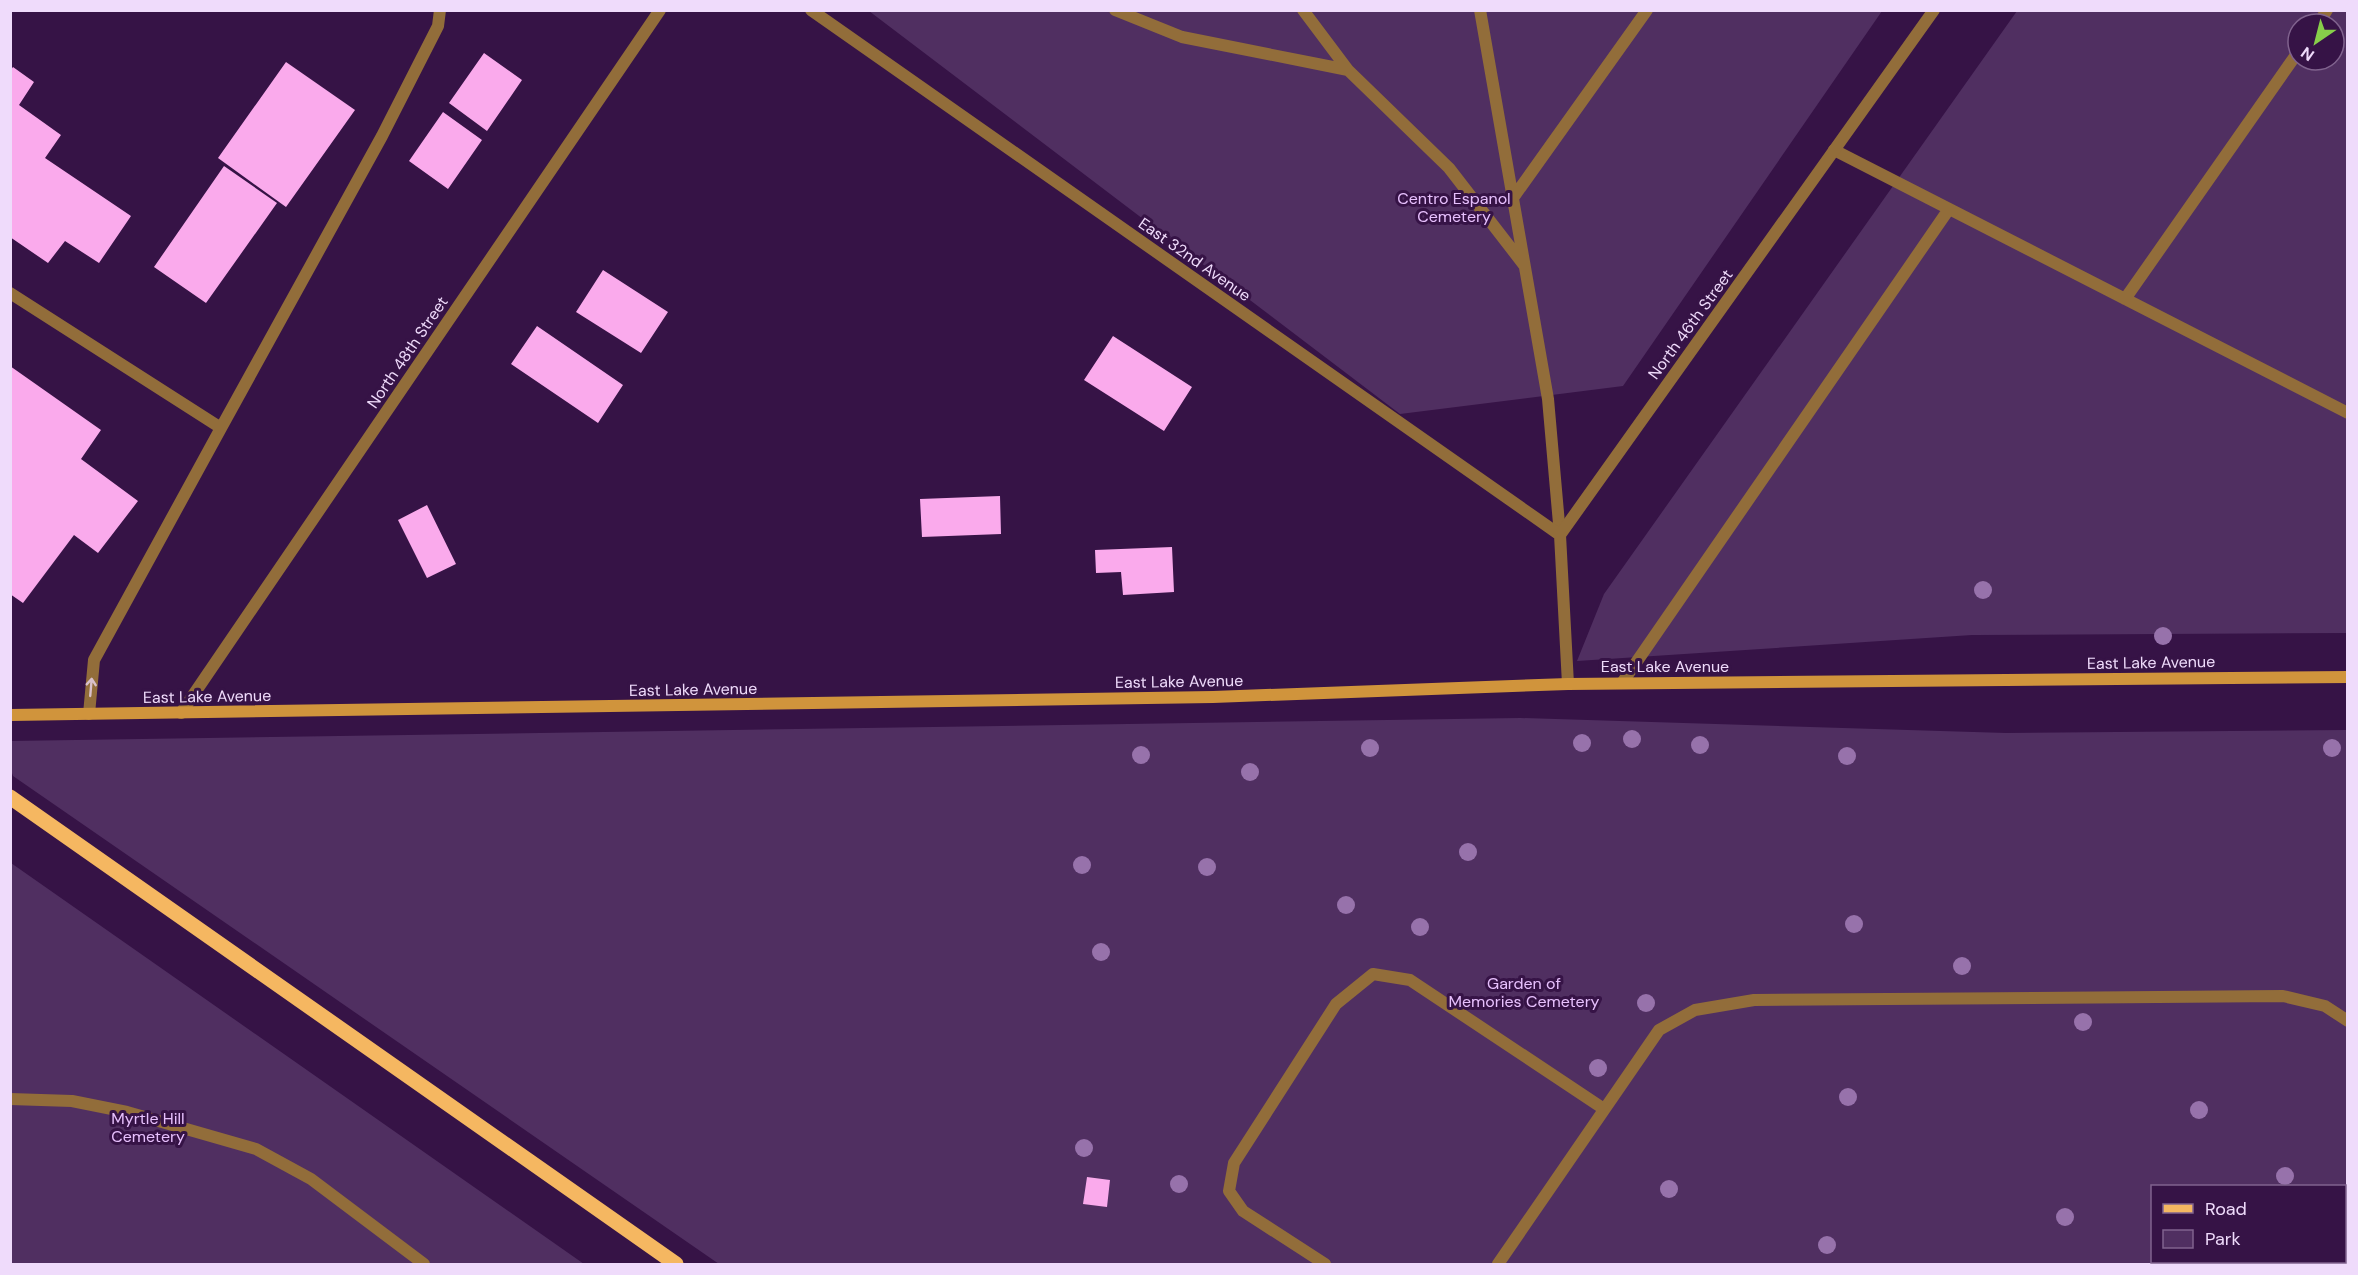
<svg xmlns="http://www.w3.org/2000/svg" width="2358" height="1275" viewBox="0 0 2358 1275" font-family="'DM Sans',sans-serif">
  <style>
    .green { fill: #502f61; fill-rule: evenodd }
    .building { fill: #faaaec }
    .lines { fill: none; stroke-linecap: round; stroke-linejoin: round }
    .lane { stroke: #926d3a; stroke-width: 12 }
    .street { stroke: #926d3a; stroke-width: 12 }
    .secondary { stroke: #d0943c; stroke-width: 12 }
    .primary { stroke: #f5b761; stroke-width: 15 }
    .tree { fill: #9772ab }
    .oneway { stroke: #d8c0cb }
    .labels { text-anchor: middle; stroke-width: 6; stroke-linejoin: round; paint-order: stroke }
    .park-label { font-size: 16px; fill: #e7c0fd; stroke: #361346 }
    .street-label { font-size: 16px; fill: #efdbfb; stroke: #361346 }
  </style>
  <rect width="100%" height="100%" fill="#361346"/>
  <path class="green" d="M 869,11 L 1882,11 L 1623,386 L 1400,414 Z
    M 2017,11 L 2347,11 L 2347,633 L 1972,635 L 1577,661 L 1604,594 ZM 2298,24 L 2334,24 L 2334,60 L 2298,60 Z
    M 1520,718 L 2006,733 L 2347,730 L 2347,1264 L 719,1264 L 13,776 L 11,770 L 10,741 ZM 2152,1186 L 2344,1186 L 2344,1262 L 2152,1262 Z
    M 11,863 L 584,1264 L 11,1264 Z"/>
  <path class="building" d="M 484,53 L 522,80 L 487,131 L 449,103 Z
    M 286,62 L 355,110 L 286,207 L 218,158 Z
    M 13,67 L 34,82 L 19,105 L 61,135 L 45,158 L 131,216 L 99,263 L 65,241 L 48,263 L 10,237 L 10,71 Z
    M 443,112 L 482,140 L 448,189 L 409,161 Z
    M 224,166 L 277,203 L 206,303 L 154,267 Z
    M 603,270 L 668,312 L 641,353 L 576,312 Z
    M 537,326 L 623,385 L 598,423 L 511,364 Z
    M 1113,336 L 1192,387 L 1164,431 L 1084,380 Z
    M 10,366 L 101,430 L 81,459 L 138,501 L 98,553 L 74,535 L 23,603 L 10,594 Z
    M 1000,496 L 1001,534 L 922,537 L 920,499 Z
    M 427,505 L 456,564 L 427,578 L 398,520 Z
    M 1172,547 L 1174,592 L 1123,595 L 1121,572 L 1096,573 L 1095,550 Z
    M 1087,1177 L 1110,1180 L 1107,1207 L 1083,1204 Z"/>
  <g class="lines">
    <path class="lane" d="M 1115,10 L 1182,37 L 1348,70 L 1449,168 L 1524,265
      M 1303,10 L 1348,70
      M 1480,10 L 1548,399 L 1560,535
      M 2318,24 L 2327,10
      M 1834,150 L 2348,413
      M 1513,198 L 1647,10
      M 10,293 L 221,428 L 94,660 L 89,714
      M 2125,299 L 2298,52
      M 221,428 L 382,136 L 438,26 L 440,10
      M 1622,683 L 1949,209
      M 10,1099 L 72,1101 L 127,1112 L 256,1149 L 311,1179 L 424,1264
      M 1325,1264 L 1243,1211 L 1229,1191 L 1234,1163 L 1336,1004 L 1373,974 L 1410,980 L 1604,1109
      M 1498,1264 L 1659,1030 L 1695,1010 L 1754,1000 L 2283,996 L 2325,1006 L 2348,1021"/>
    <path class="street" d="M 811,10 L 1560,535
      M 1568,684 L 1560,535 L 1934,10
      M 181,713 L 660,10"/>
    <path class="secondary" d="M 10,715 L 1213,697 L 1568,684 L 2348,677"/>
    <path class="primary" d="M 10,797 L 676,1264"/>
  </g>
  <g class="tree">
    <circle cx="1983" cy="590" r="9"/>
    <circle cx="2163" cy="636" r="9"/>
    <circle cx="1632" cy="739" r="9"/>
    <circle cx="1582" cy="743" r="9"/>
    <circle cx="1700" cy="745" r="9"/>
    <circle cx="1370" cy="748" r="9"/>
    <circle cx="2332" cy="748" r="9"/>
    <circle cx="1141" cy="755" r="9"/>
    <circle cx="1847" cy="756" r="9"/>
    <circle cx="1250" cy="772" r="9"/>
    <circle cx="1468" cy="852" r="9"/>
    <circle cx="1082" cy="865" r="9"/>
    <circle cx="1207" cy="867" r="9"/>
    <circle cx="1346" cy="905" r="9"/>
    <circle cx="1854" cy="924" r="9"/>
    <circle cx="1420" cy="927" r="9"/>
    <circle cx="1101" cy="952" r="9"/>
    <circle cx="1962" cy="966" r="9"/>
    <circle cx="1646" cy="1003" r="9"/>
    <circle cx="2083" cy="1022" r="9"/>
    <circle cx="1598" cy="1068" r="9"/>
    <circle cx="1848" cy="1097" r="9"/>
    <circle cx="2199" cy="1110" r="9"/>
    <circle cx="1084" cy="1148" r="9"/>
    <circle cx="2285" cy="1176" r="9"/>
    <circle cx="1179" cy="1184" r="9"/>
    <circle cx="1669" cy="1189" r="9"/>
    <circle cx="2065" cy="1217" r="9"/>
    <circle cx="1827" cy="1245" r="9"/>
  </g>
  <defs><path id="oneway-shaft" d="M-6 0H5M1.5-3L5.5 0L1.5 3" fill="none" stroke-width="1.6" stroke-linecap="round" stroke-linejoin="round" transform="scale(1.5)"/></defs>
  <use class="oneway" href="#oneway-shaft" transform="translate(91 687) rotate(-85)"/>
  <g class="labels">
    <g class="park-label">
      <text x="1454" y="204">Centro Espanol<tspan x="1454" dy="18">Cemetery</tspan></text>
      <text x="1524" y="989">Garden of<tspan x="1524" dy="18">Memories Cemetery</tspan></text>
      <text x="148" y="1124">Myrtle Hill<tspan x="148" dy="18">Cemetery</tspan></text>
    </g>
    <g class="street-label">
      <text transform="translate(1195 259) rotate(35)" y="6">East 32nd Avenue</text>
      <text transform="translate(1690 324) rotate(-54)" y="6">North 46th Street</text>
      <text transform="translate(407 352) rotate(-56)" y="6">North 48th Street</text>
      <text transform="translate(2151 662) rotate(-1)" y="6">East Lake Avenue</text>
      <text x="1665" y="672">East Lake Avenue</text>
      <text transform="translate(1179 681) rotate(-1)" y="6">East Lake Avenue</text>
      <text transform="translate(693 689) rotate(-1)" y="6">East Lake Avenue</text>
      <text transform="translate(207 696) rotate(-1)" y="6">East Lake Avenue</text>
    </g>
  </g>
  <rect width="2358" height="1275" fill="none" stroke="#efdbfb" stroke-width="24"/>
  <rect x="2151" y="1185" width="195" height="78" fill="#361346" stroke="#80638e" stroke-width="1.5"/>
  <rect x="2163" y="1204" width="30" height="9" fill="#f5b761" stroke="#80638e" stroke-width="1.5"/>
  <text x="2205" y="1215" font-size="18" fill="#efdbfb">Road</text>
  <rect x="2163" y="1230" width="30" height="18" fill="#502f61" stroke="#80638e" stroke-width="1.5"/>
  <text x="2205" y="1245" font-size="18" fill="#efdbfb">Park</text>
  <g transform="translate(2316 42) rotate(215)"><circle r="28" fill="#361346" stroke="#80638e" stroke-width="1.5"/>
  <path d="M0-4.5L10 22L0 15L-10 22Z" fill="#87cf4a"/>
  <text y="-9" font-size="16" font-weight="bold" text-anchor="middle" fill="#efdbfb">N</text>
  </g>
</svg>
